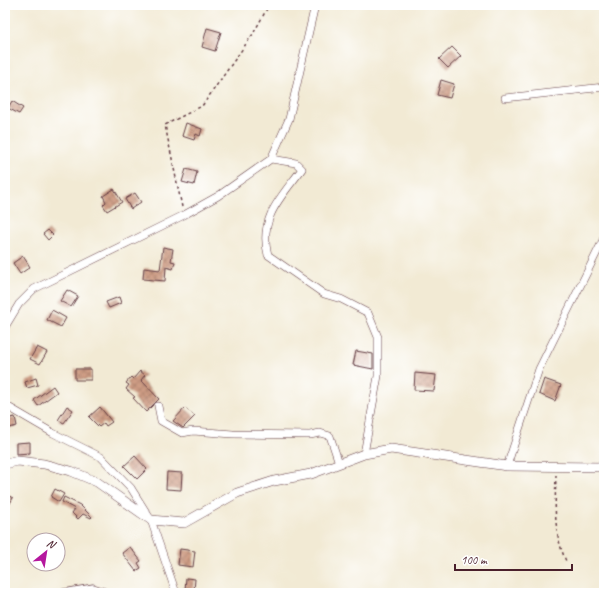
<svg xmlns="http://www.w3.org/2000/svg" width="609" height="598" viewBox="0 0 609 598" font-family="Caveat,sans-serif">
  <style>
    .building { fill: url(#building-cross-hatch) }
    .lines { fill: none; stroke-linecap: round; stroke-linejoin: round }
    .service-casing { stroke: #633d44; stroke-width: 5 }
    .minor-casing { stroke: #633d44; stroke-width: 8 }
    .tertiary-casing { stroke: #633d44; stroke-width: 10 }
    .path { stroke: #633d44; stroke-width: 1.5; stroke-dasharray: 3 3; stroke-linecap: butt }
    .service { stroke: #fff; stroke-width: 3.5 }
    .minor { stroke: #fff; stroke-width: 7 }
    .tertiary { stroke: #fff; stroke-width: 9 }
  </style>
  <defs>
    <pattern id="building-cross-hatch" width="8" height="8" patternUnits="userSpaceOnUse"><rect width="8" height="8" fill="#ce9c84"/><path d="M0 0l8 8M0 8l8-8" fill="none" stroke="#a97f6c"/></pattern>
  </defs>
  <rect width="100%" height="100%" fill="#fff"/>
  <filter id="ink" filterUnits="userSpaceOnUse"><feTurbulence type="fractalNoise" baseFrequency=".025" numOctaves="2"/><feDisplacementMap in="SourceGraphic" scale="8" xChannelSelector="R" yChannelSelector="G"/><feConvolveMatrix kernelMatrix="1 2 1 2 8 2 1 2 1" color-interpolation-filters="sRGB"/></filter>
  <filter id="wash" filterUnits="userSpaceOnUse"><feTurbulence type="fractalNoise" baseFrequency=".012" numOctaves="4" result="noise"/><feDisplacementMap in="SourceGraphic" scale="16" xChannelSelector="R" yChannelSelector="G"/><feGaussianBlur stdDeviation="0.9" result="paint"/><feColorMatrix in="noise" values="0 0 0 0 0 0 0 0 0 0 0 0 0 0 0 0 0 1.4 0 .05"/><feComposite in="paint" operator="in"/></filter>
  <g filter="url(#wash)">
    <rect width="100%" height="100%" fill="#f2ead4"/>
    <g id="blocks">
      <path class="building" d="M 207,28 L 221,32 L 215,51 L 202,47 Z
        M 452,47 L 461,56 L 448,68 L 439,59 Z
        M 441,80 L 454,84 L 450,98 L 437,95 Z
        M 12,101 L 23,108 L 19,114 L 8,108 Z
        M 186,123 L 202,129 L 200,136 L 196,134 L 194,140 L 182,136 Z
        M 186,169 L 197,172 L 194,185 L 182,182 Z
        M 114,189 L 122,202 L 107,211 L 103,205 L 106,202 L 103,196 Z
        M 135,193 L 141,202 L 131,209 L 125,199 Z
        M 48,230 L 53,235 L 48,240 L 43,234 Z
        M 163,247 L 173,249 L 171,261 L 175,262 L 173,269 L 166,267 L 165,281 L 143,279 L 144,268 L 160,270 Z
        M 23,256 L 30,267 L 20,274 L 13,263 Z
        M 67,290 L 78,296 L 71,307 L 60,301 Z
        M 119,297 L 121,303 L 109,308 L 106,302 Z
        M 52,310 L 66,318 L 61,327 L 47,320 Z
        M 37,347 L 47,352 L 40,364 L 30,359 Z
        M 356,351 L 373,354 L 373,369 L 353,365 Z
        M 75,369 L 91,369 L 91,380 L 75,380 Z
        M 140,371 L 145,375 L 141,380 L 159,399 L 146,412 L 133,398 L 135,397 L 126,389 L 129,385 L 126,383 L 131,377 L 133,379 Z
        M 415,373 L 436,375 L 434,391 L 414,390 Z
        M 36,378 L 38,385 L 27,388 L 25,382 Z
        M 544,379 L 561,385 L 555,401 L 539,394 Z
        M 53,386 L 57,392 L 38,406 L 34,400 Z
        M 67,406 L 73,410 L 64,423 L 58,420 Z
        M 100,407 L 112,422 L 106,426 L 104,423 L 99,427 L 89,417 Z
        M 185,408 L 195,416 L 183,428 L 173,421 Z
        M 15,417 L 17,426 L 5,429 L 5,419 Z
        M 30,442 L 30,453 L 16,454 L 16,443 Z
        M 135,456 L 147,469 L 137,479 L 124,466 Z
        M 167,472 L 182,473 L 181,490 L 166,489 Z
        M 55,489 L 64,494 L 59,502 L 51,497 Z
        M 5,494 L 13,498 L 5,512 Z
        M 64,497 L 80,505 L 92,517 L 91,518 L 83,514 L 78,519 L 72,513 L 75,509 L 62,502 Z
        M 130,547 L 141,561 L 138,563 L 141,568 L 136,571 L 122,553 Z
        M 180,549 L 195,551 L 193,567 L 178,565 Z
        M 186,578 L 195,579 L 194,591 L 185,590 Z"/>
    </g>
  </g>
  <g filter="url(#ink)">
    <use href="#blocks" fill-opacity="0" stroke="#633d44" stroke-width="1"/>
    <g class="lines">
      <defs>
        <path id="service" d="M 52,593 L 93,586 L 113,593"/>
        <path id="minor" d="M 505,98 L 604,87
          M 271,159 L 296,163 L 302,169 C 282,196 258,218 268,255 L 324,294 L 341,299 L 368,313 L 378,337 L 378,376 L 364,454
          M 5,327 L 19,304 L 34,289 L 184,215 L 218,196 L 271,159 L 289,119 L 315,5
          M 5,405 L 53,433 L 101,457 L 131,488 L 151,520 L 176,593
          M 158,406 L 161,421 L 182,433 L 193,431 L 233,434 L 310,435 L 320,433 L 330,436 L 339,463
          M 507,466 L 539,369 L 604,238"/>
        <path id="tertiary" d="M 5,464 L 18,461 L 44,464 L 71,471 L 97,482 L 151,520 L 184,523 L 237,493 L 274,481 L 311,474 L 364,454 L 391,449 L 507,466 L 604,467"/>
      </defs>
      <use href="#service" class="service-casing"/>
      <use href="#minor" class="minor-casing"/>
      <use href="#tertiary" class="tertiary-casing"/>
      <path class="path" d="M 182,207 L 165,125 L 202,106 L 253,34 L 269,5
        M 556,475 C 555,507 553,534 567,563"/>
      <use href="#service" class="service"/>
      <use href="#minor" class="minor"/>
      <use href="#tertiary" class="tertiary"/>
    </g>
  </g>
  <rect width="609" height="598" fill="none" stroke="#fff" stroke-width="20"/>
  <g transform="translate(46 552) rotate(30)"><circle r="19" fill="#ffffff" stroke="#b7a5aa"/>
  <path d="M0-3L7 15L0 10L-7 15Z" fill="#b5179e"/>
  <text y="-6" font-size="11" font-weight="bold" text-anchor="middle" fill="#4a1f2b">N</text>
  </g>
  <path d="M455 564v6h117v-6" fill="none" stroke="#4a1f2b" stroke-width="2"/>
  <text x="461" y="564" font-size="12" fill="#4a1f2b" stroke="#ffffff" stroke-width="3" paint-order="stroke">100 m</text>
</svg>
